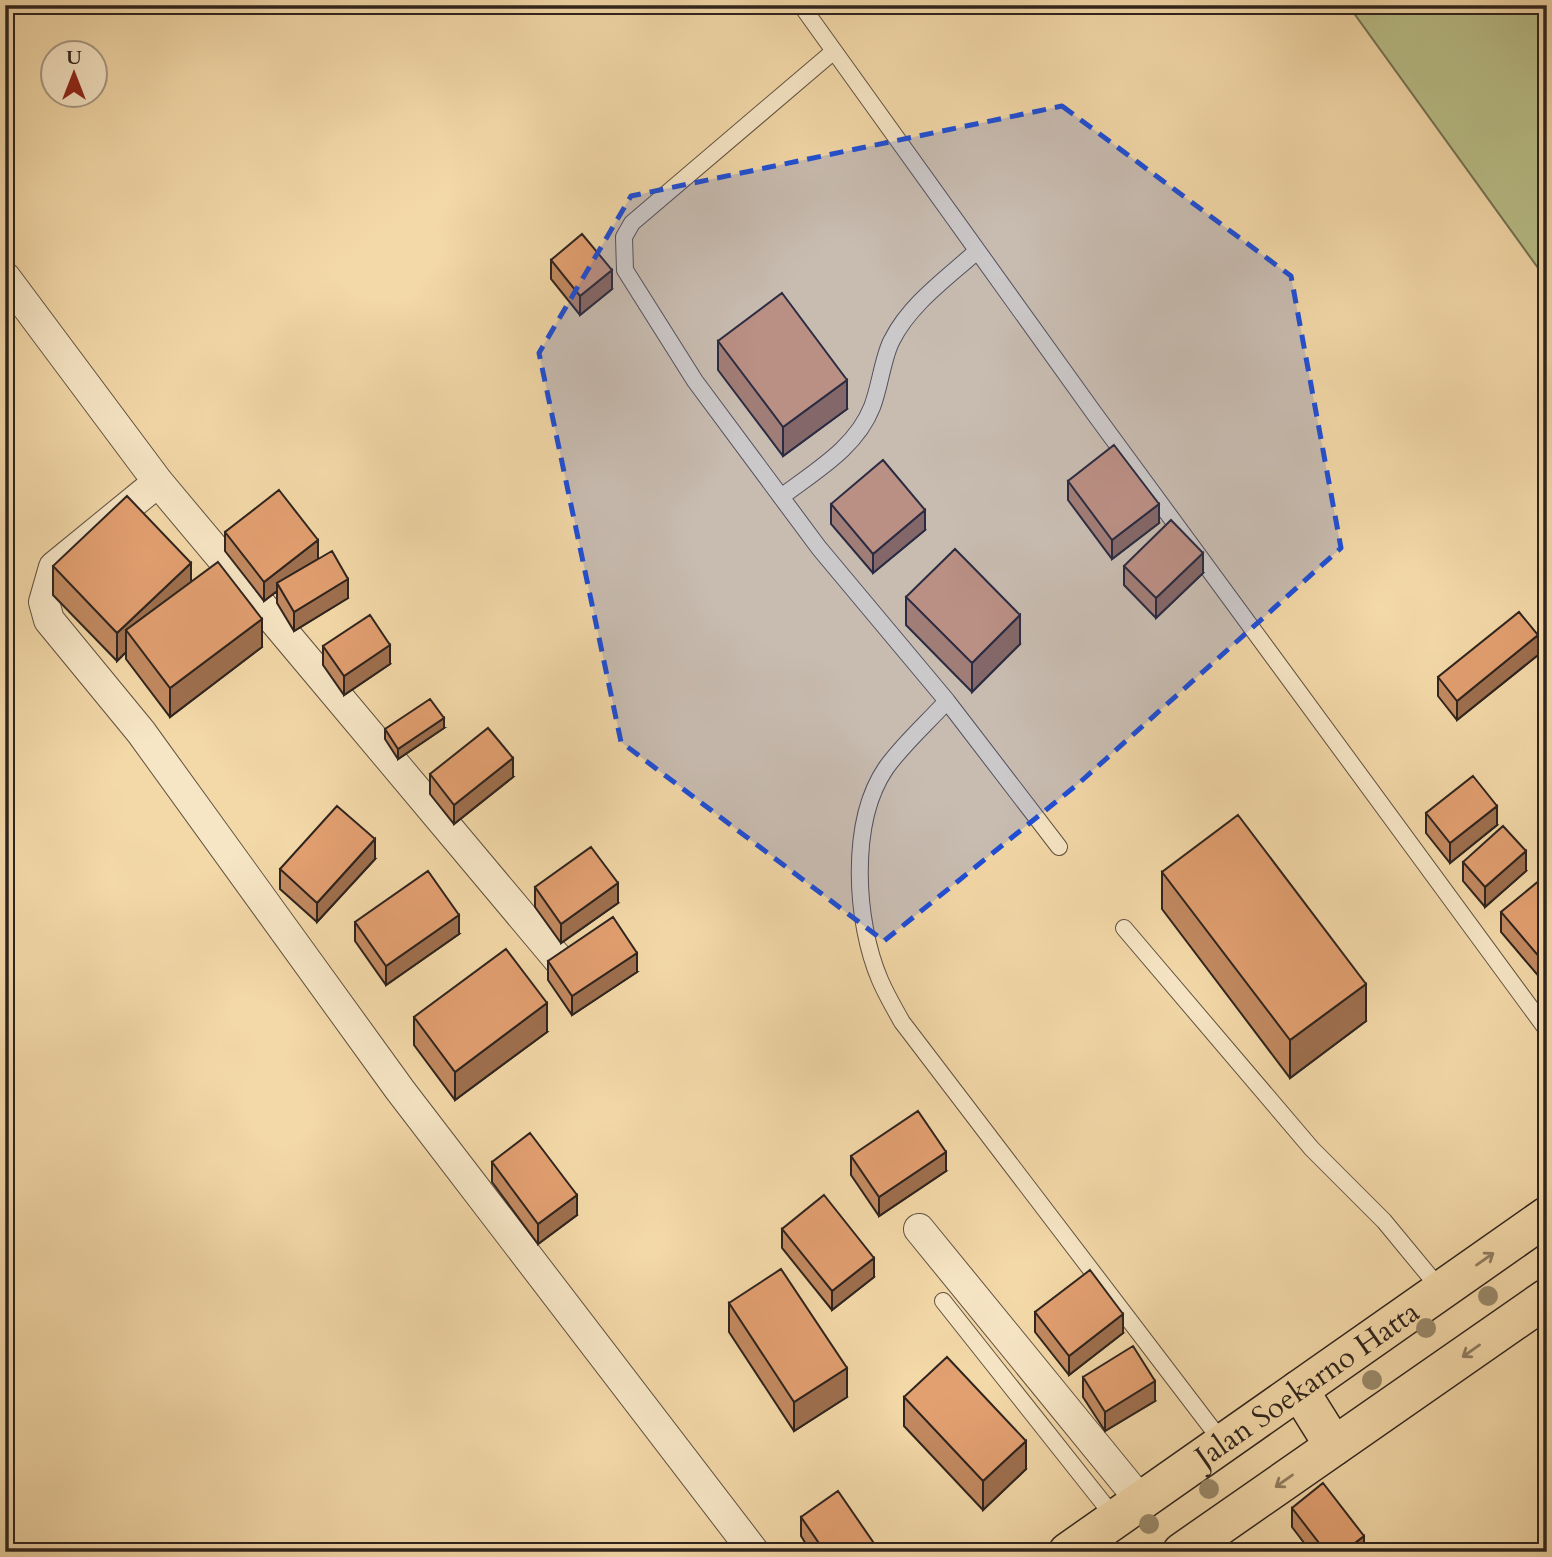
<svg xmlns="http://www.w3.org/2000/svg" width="1552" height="1557" viewBox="0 0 1552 1557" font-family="Cardo,serif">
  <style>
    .green { fill: #b9bf89; stroke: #747254; stroke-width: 2 }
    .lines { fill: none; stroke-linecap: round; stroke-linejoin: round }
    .service-casing { stroke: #605140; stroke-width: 18 }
    .minor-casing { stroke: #605140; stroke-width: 32 }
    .trunk-casing { stroke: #2f241e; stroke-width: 41 }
    .service { stroke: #f7e6c6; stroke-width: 16 }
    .minor { stroke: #f7e6c6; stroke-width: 30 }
    .trunk { stroke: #f3d8a8; stroke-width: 38 }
    .tree { fill: #9a8a6b }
    .wall { fill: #c28960; stroke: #2f241e; stroke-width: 2 }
    .shaded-wall { fill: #9e6f4e; stroke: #2f241e; stroke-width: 2 }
    .building { fill: #e29f70; stroke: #2f241e; stroke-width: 2 }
    .oneway { stroke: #917e63 }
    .marked { fill: #1d4ed8; fill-opacity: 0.2; stroke: #1d4ed8; stroke-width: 5; stroke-dasharray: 14 9; stroke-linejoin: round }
    .labels { text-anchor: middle; stroke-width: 7; stroke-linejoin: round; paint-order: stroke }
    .street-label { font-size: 30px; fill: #2f241e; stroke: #f7e6c6 }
  </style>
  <rect width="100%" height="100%" fill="#f3d8a8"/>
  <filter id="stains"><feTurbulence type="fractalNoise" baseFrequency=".00286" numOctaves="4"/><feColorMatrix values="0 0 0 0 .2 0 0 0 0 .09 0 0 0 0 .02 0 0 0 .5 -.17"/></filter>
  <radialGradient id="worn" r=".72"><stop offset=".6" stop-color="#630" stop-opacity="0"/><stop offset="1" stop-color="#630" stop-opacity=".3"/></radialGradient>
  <path class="green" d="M 1348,5 L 1547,5 L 1547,278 L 1546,279 Z"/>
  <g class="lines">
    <defs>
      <path id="service" d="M 801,5 L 1094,413 L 1547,1030
        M 834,51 L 632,223 L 624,237 L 625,270 L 695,381 L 819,548 L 947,701 L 1059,847
        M 781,497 C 815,471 856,448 872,407 C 880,387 883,356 892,340 C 910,304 947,278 977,251
        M 947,701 C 927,723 903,744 886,768 C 849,822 855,922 880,980 C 886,994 894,1008 902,1022 L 1223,1443
        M 1124,928 L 1312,1149 L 1384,1221 L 1441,1290
        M 943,1301 L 1115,1518"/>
      <path id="minor" d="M 5,277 L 158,482 L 558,959
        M 158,482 L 54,567 L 44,602 L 49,620 L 141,732 L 400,1090 L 754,1552
        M 919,1229 L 1141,1501"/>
      <g id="trunk">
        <path d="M 1299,1390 L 1334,1446"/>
        <path id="s1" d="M 1068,1552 L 1547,1216"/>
        <path d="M 1182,1552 L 1547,1298"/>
      </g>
    </defs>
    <use href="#service" class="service-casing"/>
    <use href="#minor" class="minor-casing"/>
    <use href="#trunk" class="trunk-casing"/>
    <use href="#service" class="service"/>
    <use href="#minor" class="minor"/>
    <use href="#trunk" class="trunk"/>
  </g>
  <g class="tree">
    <circle cx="1488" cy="1296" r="10"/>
    <circle cx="1426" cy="1328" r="10"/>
    <circle cx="1372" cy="1380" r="10"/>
    <circle cx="1209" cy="1489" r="10"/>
    <circle cx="1149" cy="1524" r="10"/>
  </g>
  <path class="wall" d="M 551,260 L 612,289 L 580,315 L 551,279 Z
    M 718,341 L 847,409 L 783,456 L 718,370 Z
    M 1068,481 L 1159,523 L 1112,559 L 1068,500 Z
    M 831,504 L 925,530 L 873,573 L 831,524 Z
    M 225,532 L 318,559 L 348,598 L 294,631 L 277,603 L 277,591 L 264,601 L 225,551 Z
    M 53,566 L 191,582 L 262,647 L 170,717 L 126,659 L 126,652 L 117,661 L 53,595 Z
    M 1124,566 L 1203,573 L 1156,618 L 1124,585 Z
    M 906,597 L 1020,644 L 972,692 L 906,625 Z
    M 323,646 L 390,664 L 344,695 L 323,665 Z
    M 1538,655 L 1457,720 L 1438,696 L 1438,677 Z
    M 444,728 L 398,759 L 385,739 L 385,729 Z
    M 430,774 L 513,777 L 454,824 L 430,794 Z
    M 1426,813 L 1497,825 L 1450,863 L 1426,833 Z
    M 375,859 L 317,922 L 280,889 L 280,869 Z
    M 1463,862 L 1526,871 L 1485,907 L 1463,881 Z
    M 1162,872 L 1366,1021 L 1290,1078 L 1162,909 Z
    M 535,887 L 618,903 L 561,943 L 535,907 Z
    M 1547,888 L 1547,986 L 1501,932 L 1501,912 Z
    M 355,922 L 459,934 L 386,985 L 355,941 Z
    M 548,961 L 637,972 L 572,1015 L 548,980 Z
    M 414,1017 L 547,1032 L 455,1100 L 414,1045 Z
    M 851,1156 L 946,1171 L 879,1216 L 851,1175 Z
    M 492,1162 L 577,1215 L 538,1244 L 492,1182 Z
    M 782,1229 L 874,1277 L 832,1310 L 782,1248 Z
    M 729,1303 L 847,1397 L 794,1431 L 729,1332 Z
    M 1035,1312 L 1123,1333 L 1069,1375 L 1035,1332 Z
    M 1083,1377 L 1155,1401 L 1105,1431 L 1083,1397 Z
    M 904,1397 L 1026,1469 L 983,1510 L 904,1426 Z
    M 1292,1508 L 1364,1552 L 1311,1552 L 1292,1527 Z
    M 801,1517 L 880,1552 L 811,1552 L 801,1536 Z"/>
  <path class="shaded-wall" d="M 612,270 L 612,289 L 580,315 L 580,296 Z
    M 847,380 L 847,409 L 783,456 L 783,427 Z
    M 1159,504 L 1159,523 L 1112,559 L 1112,540 Z
    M 925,510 L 925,530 L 873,573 L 873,554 Z
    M 318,540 L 318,559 L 277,583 L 277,591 L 264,601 L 264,582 Z
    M 1203,553 L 1203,573 L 1156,618 L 1156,598 Z
    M 191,563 L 191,591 L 126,630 L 126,652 L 117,661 L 117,633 Z
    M 348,579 L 348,598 L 294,631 L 294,612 Z
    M 1020,615 L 1020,644 L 972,692 L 972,663 Z
    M 262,619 L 262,647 L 170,717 L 170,688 Z
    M 1538,635 L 1538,655 L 1457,720 L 1457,701 Z
    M 390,645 L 390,664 L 344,695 L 344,676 Z
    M 444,718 L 444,728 L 398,759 L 398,749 Z
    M 513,758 L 513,777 L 454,824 L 454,805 Z
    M 1497,806 L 1497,825 L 1450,863 L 1450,843 Z
    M 375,839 L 375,859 L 317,922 L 317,903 Z
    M 1526,851 L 1526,871 L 1485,907 L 1485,887 Z
    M 618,883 L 618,903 L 561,943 L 561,924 Z
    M 459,915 L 459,934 L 386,985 L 386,966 Z
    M 637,953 L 637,972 L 572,1015 L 572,996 Z
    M 1366,984 L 1366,1021 L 1290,1078 L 1290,1040 Z
    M 547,1003 L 547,1032 L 455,1100 L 455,1072 Z
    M 946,1152 L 946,1171 L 879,1216 L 879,1197 Z
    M 577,1195 L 577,1215 L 538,1244 L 538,1224 Z
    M 874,1258 L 874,1277 L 832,1310 L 832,1291 Z
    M 1123,1314 L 1123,1333 L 1069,1375 L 1069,1356 Z
    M 847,1368 L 847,1397 L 794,1431 L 794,1402 Z
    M 1155,1381 L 1155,1401 L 1105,1431 L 1105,1412 Z
    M 1026,1441 L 1026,1469 L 983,1510 L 983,1481 Z
    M 1364,1536 L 1364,1552 L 1343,1552 Z"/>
  <path class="building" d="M 582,234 L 612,270 L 580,296 L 551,260 Z
    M 782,293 L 847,380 L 783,427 L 718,341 Z
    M 1114,445 L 1159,504 L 1112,540 L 1068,481 Z
    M 883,460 L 925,510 L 873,554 L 831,504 Z
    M 279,490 L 318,540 L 264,582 L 225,532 Z
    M 127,496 L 191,563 L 117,633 L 53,566 Z
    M 1171,520 L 1203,553 L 1156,598 L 1124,566 Z
    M 955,549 L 1020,615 L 972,663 L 906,597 Z
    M 332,551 L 348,579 L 294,612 L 277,583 Z
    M 218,562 L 262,619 L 170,688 L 126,630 Z
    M 1519,612 L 1538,635 L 1457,701 L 1438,677 Z
    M 370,615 L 390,645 L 344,676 L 323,646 Z
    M 430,699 L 444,718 L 398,749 L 385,729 Z
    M 488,728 L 513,758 L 454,805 L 430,774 Z
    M 1473,776 L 1497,806 L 1450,843 L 1426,813 Z
    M 337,806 L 375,839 L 317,903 L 280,869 Z
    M 1238,815 L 1366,984 L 1290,1040 L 1162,872 Z
    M 1503,826 L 1526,851 L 1485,887 L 1463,862 Z
    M 591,847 L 618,883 L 561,924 L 535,887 Z
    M 428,871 L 459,915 L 386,966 L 355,922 Z
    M 1540,880 L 1547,888 L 1547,966 L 1501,912 Z
    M 613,917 L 637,953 L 572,996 L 548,961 Z
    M 506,949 L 547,1003 L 455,1072 L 414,1017 Z
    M 918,1111 L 946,1152 L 879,1197 L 851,1156 Z
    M 530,1133 L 577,1195 L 538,1224 L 492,1162 Z
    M 824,1195 L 874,1258 L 832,1291 L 782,1229 Z
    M 781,1269 L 847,1368 L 794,1402 L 729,1303 Z
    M 1090,1270 L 1123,1314 L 1069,1356 L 1035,1312 Z
    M 1133,1346 L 1155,1381 L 1105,1412 L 1083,1377 Z
    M 947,1357 L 1026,1441 L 983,1481 L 904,1397 Z
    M 1323,1483 L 1364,1536 L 1343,1552 L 1326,1552 L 1292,1508 Z
    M 838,1491 L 880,1552 L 825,1552 L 801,1517 Z"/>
  <defs><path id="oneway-shaft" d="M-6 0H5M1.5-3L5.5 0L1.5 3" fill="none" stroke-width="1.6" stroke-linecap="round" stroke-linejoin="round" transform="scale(1.75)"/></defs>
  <g class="oneway">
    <use href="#oneway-shaft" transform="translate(1485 1259) rotate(-35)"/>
    <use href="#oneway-shaft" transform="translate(1471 1351) rotate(145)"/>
    <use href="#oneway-shaft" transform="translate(1284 1481) rotate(145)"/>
  </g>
  <path class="marked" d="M 1062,106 L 1291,276 L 1341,548 L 1078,784 L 884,941 L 621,742 L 539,353 L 631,196 Z"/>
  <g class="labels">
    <g class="street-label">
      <text dy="10" stroke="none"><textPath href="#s1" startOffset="292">Jalan Soekarno Hatta</textPath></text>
    </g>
  </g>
  <rect width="1552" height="1557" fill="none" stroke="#f3d8a8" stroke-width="28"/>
  <rect x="7" y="7" width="1538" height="1543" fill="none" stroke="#2f241e" stroke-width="3.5"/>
  <rect x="14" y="14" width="1524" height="1529" fill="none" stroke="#2f241e" stroke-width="2"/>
  <g transform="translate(74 74)"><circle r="33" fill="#f7e6c6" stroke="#a79883" stroke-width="2"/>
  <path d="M0-5L12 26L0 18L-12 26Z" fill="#8f2418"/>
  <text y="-10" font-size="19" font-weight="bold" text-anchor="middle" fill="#2f241e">U</text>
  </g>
  <rect width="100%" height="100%" filter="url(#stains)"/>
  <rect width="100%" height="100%" fill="url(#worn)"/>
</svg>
